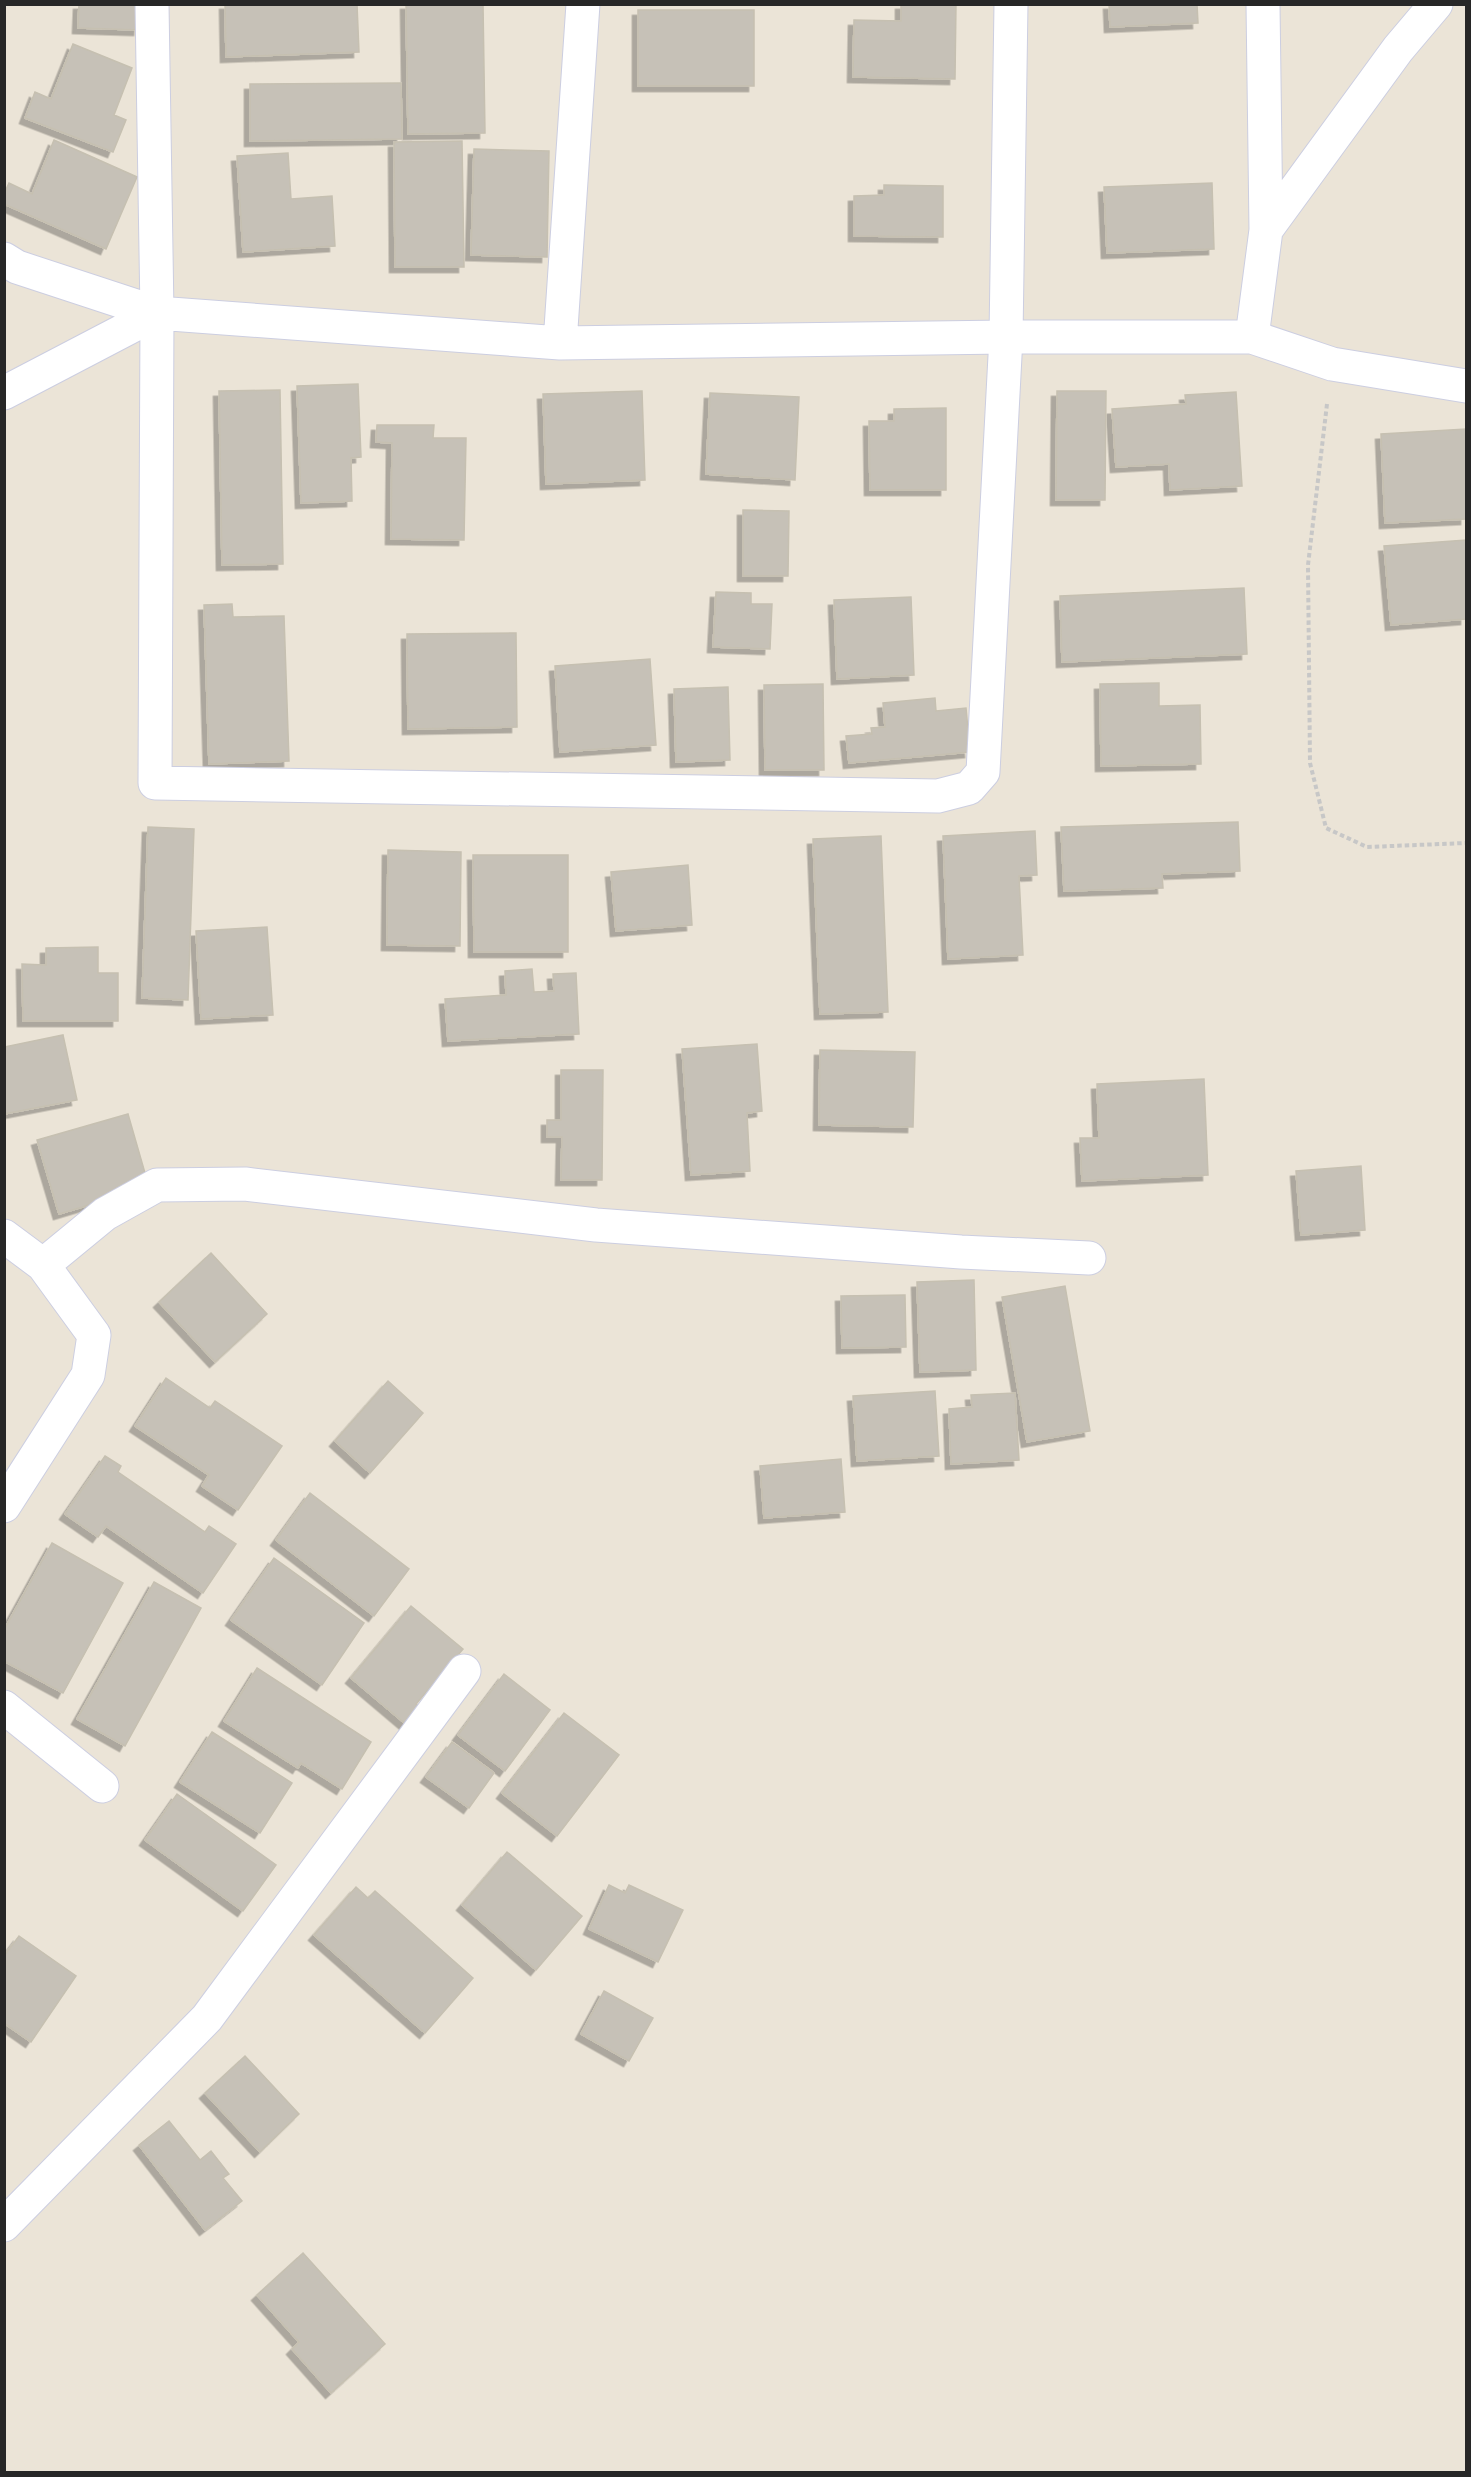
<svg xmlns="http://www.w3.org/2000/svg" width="1471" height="2477" viewBox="0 0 1471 2477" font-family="Cabin,sans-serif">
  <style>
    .building { fill: #c6c1b7; stroke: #c6c0b1; stroke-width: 1.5; filter: url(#shadow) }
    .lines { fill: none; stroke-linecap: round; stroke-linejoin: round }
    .minor-casing { stroke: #cccee1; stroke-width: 35 }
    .path { stroke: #c7c7c7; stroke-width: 4; stroke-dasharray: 4.5 3; stroke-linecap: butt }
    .minor { stroke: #fff; stroke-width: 33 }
  </style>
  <defs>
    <filter id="shadow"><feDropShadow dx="-5.5" dy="5.5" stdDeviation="0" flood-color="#0004"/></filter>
  </defs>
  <rect width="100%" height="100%" fill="#ebe4d7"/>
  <path class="building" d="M 79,4 L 140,4 L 139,30 L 78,28 Z
    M 225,4 L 357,4 L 359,52 L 226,57 Z
    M 406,4 L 483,4 L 485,133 L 408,134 Z
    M 901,4 L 956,4 L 955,79 L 853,77 L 854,20 L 901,21 Z
    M 1109,4 L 1197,4 L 1198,23 L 1110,27 Z
    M 638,10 L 754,10 L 754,86 L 638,86 Z
    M 73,44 L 132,68 L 114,115 L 126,120 L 113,152 L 25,118 L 35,92 L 51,99 Z
    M 401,83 L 402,139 L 250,141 L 250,84 Z
    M 54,140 L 137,177 L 106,249 L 4,204 L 4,194 L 9,183 L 32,194 Z
    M 462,141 L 464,267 L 395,267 L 394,142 Z
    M 474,149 L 549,151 L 547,257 L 471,255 Z
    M 288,153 L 291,199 L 332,196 L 335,246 L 243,252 L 237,156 Z
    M 1212,183 L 1214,249 L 1107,253 L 1104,187 Z
    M 884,185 L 943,186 L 943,237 L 854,236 L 854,196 L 884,195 Z
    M 358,384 L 361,457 L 351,458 L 352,501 L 301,503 L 297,386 Z
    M 280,390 L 283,564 L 222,565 L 219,391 Z
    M 642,391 L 645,480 L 546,484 L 543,394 Z
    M 1057,391 L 1106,391 L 1105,500 L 1056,500 Z
    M 1236,392 L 1242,486 L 1170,490 L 1169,464 L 1116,467 L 1112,409 L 1186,404 L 1185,395 Z
    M 710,393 L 799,397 L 795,480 L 706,474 Z
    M 946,408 L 946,490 L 870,490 L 869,421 L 894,421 L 894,409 Z
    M 377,425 L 434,425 L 433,438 L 466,438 L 464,540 L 391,539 L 392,443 L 376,442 Z
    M 1466,429 L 1466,519 L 1385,523 L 1381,434 Z
    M 743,510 L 789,511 L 788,576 L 743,576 Z
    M 1466,540 L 1466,619 L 1391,625 L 1384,546 Z
    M 1244,588 L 1247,654 L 1062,662 L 1060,596 Z
    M 716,592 L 751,593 L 751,604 L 772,604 L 770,649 L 713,647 Z
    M 911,597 L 914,675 L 837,679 L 834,600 Z
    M 232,604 L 233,617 L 284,616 L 289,761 L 209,764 L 204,605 Z
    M 516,633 L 517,727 L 408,729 L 407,634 Z
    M 650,659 L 656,745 L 560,752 L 555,666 Z
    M 1159,683 L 1159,706 L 1200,705 L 1201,764 L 1101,766 L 1100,684 Z
    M 823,684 L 824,770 L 765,770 L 764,685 Z
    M 728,687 L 730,760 L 676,762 L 674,689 Z
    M 935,698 L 936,711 L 966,708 L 970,752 L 849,763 L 846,736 L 872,734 L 871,728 L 885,727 L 883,703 Z
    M 1238,822 L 1240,871 L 1162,874 L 1163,888 L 1064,891 L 1061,827 Z
    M 148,827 L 194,829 L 188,1000 L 142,998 Z
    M 1035,831 L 1037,875 L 1019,876 L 1023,955 L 948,959 L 943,836 Z
    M 881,836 L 888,1012 L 820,1014 L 813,839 Z
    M 388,850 L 461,852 L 460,946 L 387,945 Z
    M 473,855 L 568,855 L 568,952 L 474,952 Z
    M 688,865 L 692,925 L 616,931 L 611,872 Z
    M 267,927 L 273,1015 L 201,1019 L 196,931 Z
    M 98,947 L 98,973 L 118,973 L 118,1021 L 23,1021 L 22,964 L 46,965 L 46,948 Z
    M 532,969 L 534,992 L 554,991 L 553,974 L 576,973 L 579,1034 L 448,1041 L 445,999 L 506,995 L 505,971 Z
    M 63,1035 L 77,1100 L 4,1114 L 4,1047 Z
    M 757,1044 L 762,1111 L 747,1113 L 750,1171 L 691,1175 L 682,1049 Z
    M 820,1050 L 915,1052 L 913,1127 L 819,1125 Z
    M 561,1070 L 603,1070 L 602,1180 L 561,1180 L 562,1137 L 547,1137 L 547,1120 L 561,1120 Z
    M 1204,1079 L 1208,1175 L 1082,1181 L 1080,1138 L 1099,1138 L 1097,1084 Z
    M 128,1114 L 149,1187 L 59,1214 L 37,1140 Z
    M 1361,1166 L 1365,1230 L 1301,1235 L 1296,1171 Z
    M 211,1253 L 267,1314 L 215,1362 L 159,1302 Z
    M 974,1280 L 976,1370 L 920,1372 L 917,1282 Z
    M 1065,1286 L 1090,1431 L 1027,1442 L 1002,1297 Z
    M 905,1295 L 906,1347 L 842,1348 L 841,1296 Z
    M 166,1378 L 210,1408 L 215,1401 L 282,1446 L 238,1510 L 202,1486 L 209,1475 L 135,1426 Z
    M 388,1381 L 423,1413 L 370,1473 L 335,1441 Z
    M 935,1391 L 939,1456 L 857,1461 L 853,1396 Z
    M 1015,1393 L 1019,1460 L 951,1464 L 949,1409 L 972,1407 L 971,1395 Z
    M 105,1456 L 121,1466 L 118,1472 L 205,1532 L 209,1526 L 236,1544 L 203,1593 L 106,1526 L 98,1537 L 65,1514 Z
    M 841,1459 L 845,1512 L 764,1518 L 760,1466 Z
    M 310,1493 L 409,1569 L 374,1616 L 276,1540 Z
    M 52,1543 L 123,1583 L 63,1693 L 4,1661 L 4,1630 Z
    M 274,1558 L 364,1623 L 322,1685 L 231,1620 Z
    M 154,1582 L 201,1608 L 125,1746 L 77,1719 Z
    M 411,1606 L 463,1649 L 416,1704 L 423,1709 L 409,1727 L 351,1678 Z
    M 257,1668 L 371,1742 L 342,1789 L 301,1763 L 298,1768 L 224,1721 Z
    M 504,1674 L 550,1710 L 505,1771 L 458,1735 Z
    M 564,1713 L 619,1755 L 557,1836 L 502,1793 Z
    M 212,1732 L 292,1783 L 260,1833 L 180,1782 Z
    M 452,1742 L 494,1773 L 469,1808 L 426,1777 Z
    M 177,1794 L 276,1865 L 243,1911 L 145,1840 Z
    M 507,1852 L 582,1916 L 536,1970 L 462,1905 Z
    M 609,1885 L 625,1893 L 629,1885 L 683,1910 L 658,1962 L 589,1929 Z
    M 356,1887 L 368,1898 L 375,1891 L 473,1978 L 425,2033 L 314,1935 Z
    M 19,1936 L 76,1976 L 31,2042 L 4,2023 L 4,1956 Z
    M 604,1991 L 653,2018 L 629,2061 L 581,2034 Z
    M 245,2056 L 299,2114 L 260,2152 L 205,2093 Z
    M 169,2121 L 200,2160 L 211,2151 L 229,2174 L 223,2178 L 242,2201 L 205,2230 L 139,2145 Z
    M 303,2253 L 385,2344 L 331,2393 L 292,2349 L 299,2342 L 257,2295 Z"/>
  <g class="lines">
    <defs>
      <path id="minor" d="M 152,4 L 157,313 L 155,783 L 938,796 L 969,788 L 983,772 L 1006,337 L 1011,4
        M 1263,4 L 1266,230
        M 4,259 L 17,267 L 157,313 L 560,343 L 1006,337 L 1252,337 L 1332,364 L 1466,386
        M 1252,337 L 1266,230 L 1398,49 L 1436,4
        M 560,343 L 583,4
        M 4,393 L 157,313
        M 4,1236 L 43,1265 L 94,1335 L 88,1375 L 4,1506
        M 43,1265 L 105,1214 L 157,1185 L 245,1184 L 596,1225 L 961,1252 L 1089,1258
        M 4,1707 L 102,1786
        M 4,2225 L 207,2018 L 464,1671"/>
    </defs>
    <use href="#minor" class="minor-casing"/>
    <path class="path" d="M 1327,404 L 1308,565 L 1310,763 L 1326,828 L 1367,847 L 1466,843"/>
    <use href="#minor" class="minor"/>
  </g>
  <rect width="1471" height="2477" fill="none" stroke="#272727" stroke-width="12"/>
</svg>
